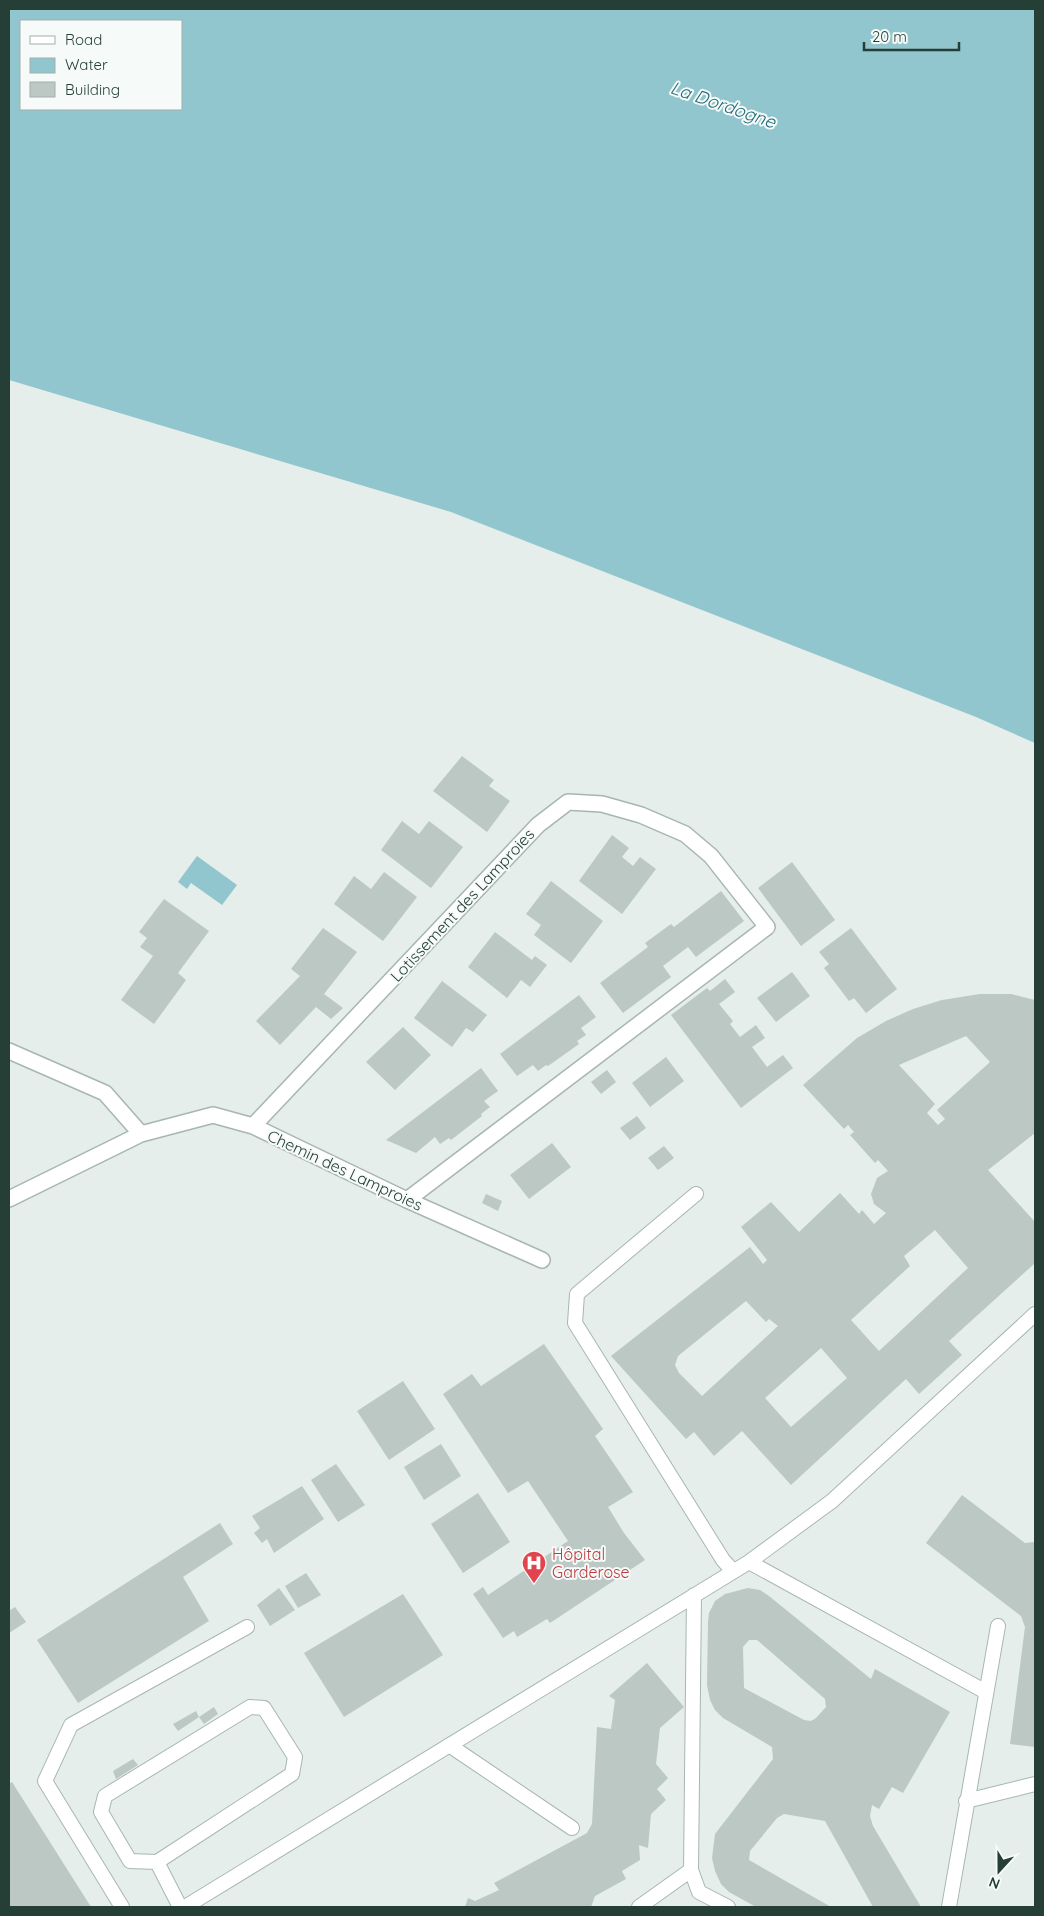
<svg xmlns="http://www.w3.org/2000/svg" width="1044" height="1916" viewBox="0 0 1044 1916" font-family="Quicksand,sans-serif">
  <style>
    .water { fill: #92c6ce; fill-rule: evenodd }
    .building { fill: #bbc8c3; fill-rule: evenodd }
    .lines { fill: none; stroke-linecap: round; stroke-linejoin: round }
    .lane-casing { stroke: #a8b6b1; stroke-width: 16 }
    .street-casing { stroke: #a8b6b1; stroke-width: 18 }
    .lane { stroke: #fff; stroke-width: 14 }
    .street { stroke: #fff; stroke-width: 15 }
    .labels { text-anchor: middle; stroke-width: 4; stroke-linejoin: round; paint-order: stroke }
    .street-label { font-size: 16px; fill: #253f37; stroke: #f6faf8 }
    .health-label { font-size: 16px; fill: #be3a42; stroke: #f6faf8; text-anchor: start }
    .water-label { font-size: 18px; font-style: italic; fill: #236b77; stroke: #f6faf8 }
  </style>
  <rect width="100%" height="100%" fill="#e5eeea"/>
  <path class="water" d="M 9,9 L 1035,9 L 1035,743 L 976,717 L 451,512 L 9,380 ZM 21,21 L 181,21 L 181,109 L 21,109 Z
    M 197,856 L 237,885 L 222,905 L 191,883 L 187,889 L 178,882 Z"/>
  <path class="building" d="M 462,756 L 494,780 L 489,786 L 510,801 L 487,832 L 433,791 Z
    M 402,821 L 419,834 L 429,821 L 463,847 L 431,888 L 381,850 Z
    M 612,835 L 629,848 L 622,857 L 633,866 L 640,857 L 656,869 L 622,914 L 579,881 Z
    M 792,862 L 835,920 L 801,946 L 758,888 Z
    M 384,872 L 417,897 L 383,941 L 334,904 L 354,876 L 371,889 Z
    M 551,881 L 603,921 L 571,963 L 534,935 L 541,925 L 526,914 Z
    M 721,891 L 744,921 L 696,957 L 688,947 L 663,966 L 671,977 L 623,1013 L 600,983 L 648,947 L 645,943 L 671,924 L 674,927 Z
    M 164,899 L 209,931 L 178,973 L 186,980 L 154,1024 L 121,1000 L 153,956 L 140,947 L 147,938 L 139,932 Z
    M 323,928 L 357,952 L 324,994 L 343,1008 L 331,1019 L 316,1007 L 280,1045 L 256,1021 L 300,976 L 291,969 Z
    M 851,928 L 897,989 L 866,1013 L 854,998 L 849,1001 L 824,968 L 829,964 L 819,952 Z
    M 495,932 L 532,960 L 535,956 L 547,965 L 530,987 L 521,980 L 507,998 L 468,967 Z
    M 792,972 L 810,996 L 776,1022 L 757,998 Z
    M 725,979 L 735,992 L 719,1004 L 733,1021 L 730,1024 L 740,1037 L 756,1025 L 765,1038 L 752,1047 L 767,1067 L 783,1055 L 793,1068 L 741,1108 L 671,1015 L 707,988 L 710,991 Z
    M 442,981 L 487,1015 L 473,1032 L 466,1028 L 452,1047 L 414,1018 Z
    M 980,994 L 1011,994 L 1035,1000 L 1035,1133 L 988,1170 L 1035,1222 L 1035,1263 L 949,1341 L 962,1355 L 919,1394 L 906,1379 L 791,1485 L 742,1431 L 714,1456 L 694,1432 L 686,1439 L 611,1356 L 750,1247 L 763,1264 L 767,1260 L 741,1227 L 771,1202 L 799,1232 L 840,1193 L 859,1214 L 862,1210 L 874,1224 L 886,1213 L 874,1204 L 871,1194 L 877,1178 L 888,1171 L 878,1160 L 875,1163 L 850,1135 L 854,1132 L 848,1125 L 844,1129 L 803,1085 L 857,1038 L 886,1021 L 913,1009 L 942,1000 ZM 966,1036 L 990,1062 L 937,1110 L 945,1119 L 938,1125 L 927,1113 L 935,1104 L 899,1065 ZM 935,1230 L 968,1268 L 879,1351 L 851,1320 L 910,1266 L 904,1256 ZM 746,1301 L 766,1322 L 769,1319 L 778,1326 L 702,1396 L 679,1373 L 675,1365 L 678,1356 ZM 821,1348 L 847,1378 L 791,1427 L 765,1398 Z
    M 579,995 L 596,1017 L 581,1028 L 586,1035 L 577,1041 L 579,1044 L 548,1066 L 546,1065 L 538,1071 L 533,1065 L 517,1076 L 500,1054 Z
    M 403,1027 L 431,1055 L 395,1090 L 366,1062 Z
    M 666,1057 L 684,1081 L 650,1107 L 632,1083 Z
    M 481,1068 L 498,1091 L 484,1101 L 490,1107 L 481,1114 L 482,1116 L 451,1140 L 449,1138 L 440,1144 L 435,1137 L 416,1153 L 386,1140 Z
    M 607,1070 L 616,1082 L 601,1094 L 591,1082 Z
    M 637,1116 L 646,1128 L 630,1140 L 620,1128 Z
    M 552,1143 L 571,1167 L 529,1199 L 510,1175 Z
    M 664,1146 L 674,1158 L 658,1170 L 648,1158 Z
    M 486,1194 L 502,1201 L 498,1211 L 482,1203 Z
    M 544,1344 L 603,1429 L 595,1436 L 633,1492 L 608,1507 L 624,1533 L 645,1560 L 550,1623 L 547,1619 L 517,1637 L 514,1631 L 503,1638 L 473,1594 L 483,1587 L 488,1595 L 568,1541 L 528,1481 L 508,1493 L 443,1394 L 472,1374 L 481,1386 Z
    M 403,1381 L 435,1429 L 389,1460 L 357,1411 Z
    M 441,1444 L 461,1476 L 424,1500 L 404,1467 Z
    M 336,1464 L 365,1505 L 338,1522 L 311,1480 Z
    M 302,1486 L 324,1519 L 274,1553 L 267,1539 L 262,1543 L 254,1533 L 260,1528 L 252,1516 Z
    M 478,1493 L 510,1542 L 463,1573 L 431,1524 Z
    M 962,1495 L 1025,1543 L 1035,1542 L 1035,1747 L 1010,1744 L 1025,1627 L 1021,1616 L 926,1543 Z
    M 220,1523 L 233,1544 L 183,1577 L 209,1621 L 78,1703 L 37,1640 Z
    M 306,1573 L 321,1595 L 298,1608 L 285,1586 Z
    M 279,1588 L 295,1610 L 270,1626 L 257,1605 Z
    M 748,1588 L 760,1590 L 769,1596 L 871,1679 L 875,1669 L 950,1712 L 903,1793 L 892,1787 L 879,1809 L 872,1805 L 870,1816 L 873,1826 L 921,1907 L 873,1907 L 825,1821 L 784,1814 L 777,1818 L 750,1851 L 749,1860 L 831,1907 L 756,1907 L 729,1892 L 721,1884 L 715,1871 L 712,1858 L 715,1834 L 773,1759 L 772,1747 L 723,1718 L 715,1710 L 710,1700 L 707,1685 L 708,1622 L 709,1613 L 715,1601 L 725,1594 ZM 749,1640 L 757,1640 L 825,1699 L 826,1707 L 816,1718 L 811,1721 L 804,1720 L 744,1688 L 743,1647 Z
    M 403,1594 L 443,1655 L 344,1717 L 304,1653 Z
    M 15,1607 L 26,1622 L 9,1633 L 9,1611 Z
    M 647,1663 L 684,1707 L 660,1728 L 656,1764 L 668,1778 L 657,1789 L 666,1800 L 651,1814 L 648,1848 L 639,1845 L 640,1860 L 622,1871 L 626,1879 L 595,1896 L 591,1907 L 571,1906 L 571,1907 L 465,1907 L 468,1898 L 475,1901 L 499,1890 L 494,1883 L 587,1833 L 592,1824 L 597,1727 L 611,1729 L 615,1700 L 609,1696 Z
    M 214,1707 L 218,1714 L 204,1724 L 199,1717 Z
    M 196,1711 L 199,1717 L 178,1731 L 173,1724 Z
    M 133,1759 L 138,1765 L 116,1779 L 113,1771 Z
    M 12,1782 L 91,1907 L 9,1907 L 9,1784 Z"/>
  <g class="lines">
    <defs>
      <path id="lane" d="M 696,1194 L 577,1294 L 575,1323 L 723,1560 L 733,1571
        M 749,1562 L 986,1692
        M 694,1595 L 691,1870 L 699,1892 L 728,1907
        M 250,1707 L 264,1708 L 295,1757 L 292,1774 L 157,1862 L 130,1861 L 101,1812 L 105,1796 Z
        M 449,1745 L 572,1828
        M 966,1801 L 1035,1784
        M 157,1862 L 180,1907
        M 122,1907 L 45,1781 L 71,1725 L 247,1627
        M 185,1907 L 749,1562 L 832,1501 L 1035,1314
        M 639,1907 L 691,1870
        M 949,1907 L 998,1626"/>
      <path id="street" d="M 9,1051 L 105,1093 L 141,1134 L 9,1199
        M 253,1126 L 538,825 L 568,802 L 602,804 L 641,815 L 685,834 L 711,856 L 767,927 L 407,1200
        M 141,1134 L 213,1115 L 253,1126 L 407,1200 L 542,1260"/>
    </defs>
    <use href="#lane" class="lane-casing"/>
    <use href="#street" class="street-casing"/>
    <use href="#lane" class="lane"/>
    <use href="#street" class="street"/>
  </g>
  <defs>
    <symbol id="hospital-pin" viewBox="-11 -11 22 30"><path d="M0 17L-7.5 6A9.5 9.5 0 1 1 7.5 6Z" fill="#e0444e" stroke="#f6faf8"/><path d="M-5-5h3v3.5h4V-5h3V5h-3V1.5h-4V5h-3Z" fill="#fff"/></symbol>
  </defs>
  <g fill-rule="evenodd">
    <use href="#hospital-pin" x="520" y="1549" width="28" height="38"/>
  </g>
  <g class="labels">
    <g class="street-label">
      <text transform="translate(462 905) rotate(-47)" y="6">Lotissement des Lamproies</text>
      <text transform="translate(345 1170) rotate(25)" y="6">Chemin des Lamproies</text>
    </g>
    <g class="health-label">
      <text x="552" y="1560">Hôpital<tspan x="552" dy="18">Garderose</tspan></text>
    </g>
    <g class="water-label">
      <text transform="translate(723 105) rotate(19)" y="6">La Dordogne</text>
    </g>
  </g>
  <rect width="1044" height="1916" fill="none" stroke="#253f37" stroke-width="20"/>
  <rect x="20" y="20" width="162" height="90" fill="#f6faf8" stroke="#a2afab"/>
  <rect x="30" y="36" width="25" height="8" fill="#ffffff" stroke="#a2afab"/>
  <text x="65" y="45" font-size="15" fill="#253f37">Road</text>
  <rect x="30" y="58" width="25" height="15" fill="#92c6ce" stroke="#a2afab"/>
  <text x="65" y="70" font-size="15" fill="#253f37">Water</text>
  <rect x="30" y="82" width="25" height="15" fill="#bbc8c3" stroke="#a2afab"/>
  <text x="65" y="95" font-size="15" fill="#253f37">Building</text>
  <g transform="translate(999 1871) rotate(201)" stroke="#f6faf8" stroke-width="4" paint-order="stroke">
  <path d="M0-4L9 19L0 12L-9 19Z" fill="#253f37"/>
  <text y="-8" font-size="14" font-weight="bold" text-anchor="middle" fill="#253f37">N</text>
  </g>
  <path d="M864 42v8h95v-8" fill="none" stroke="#253f37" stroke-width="2.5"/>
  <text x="872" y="42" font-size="15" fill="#253f37" stroke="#f6faf8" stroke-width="4" paint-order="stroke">20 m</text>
</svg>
